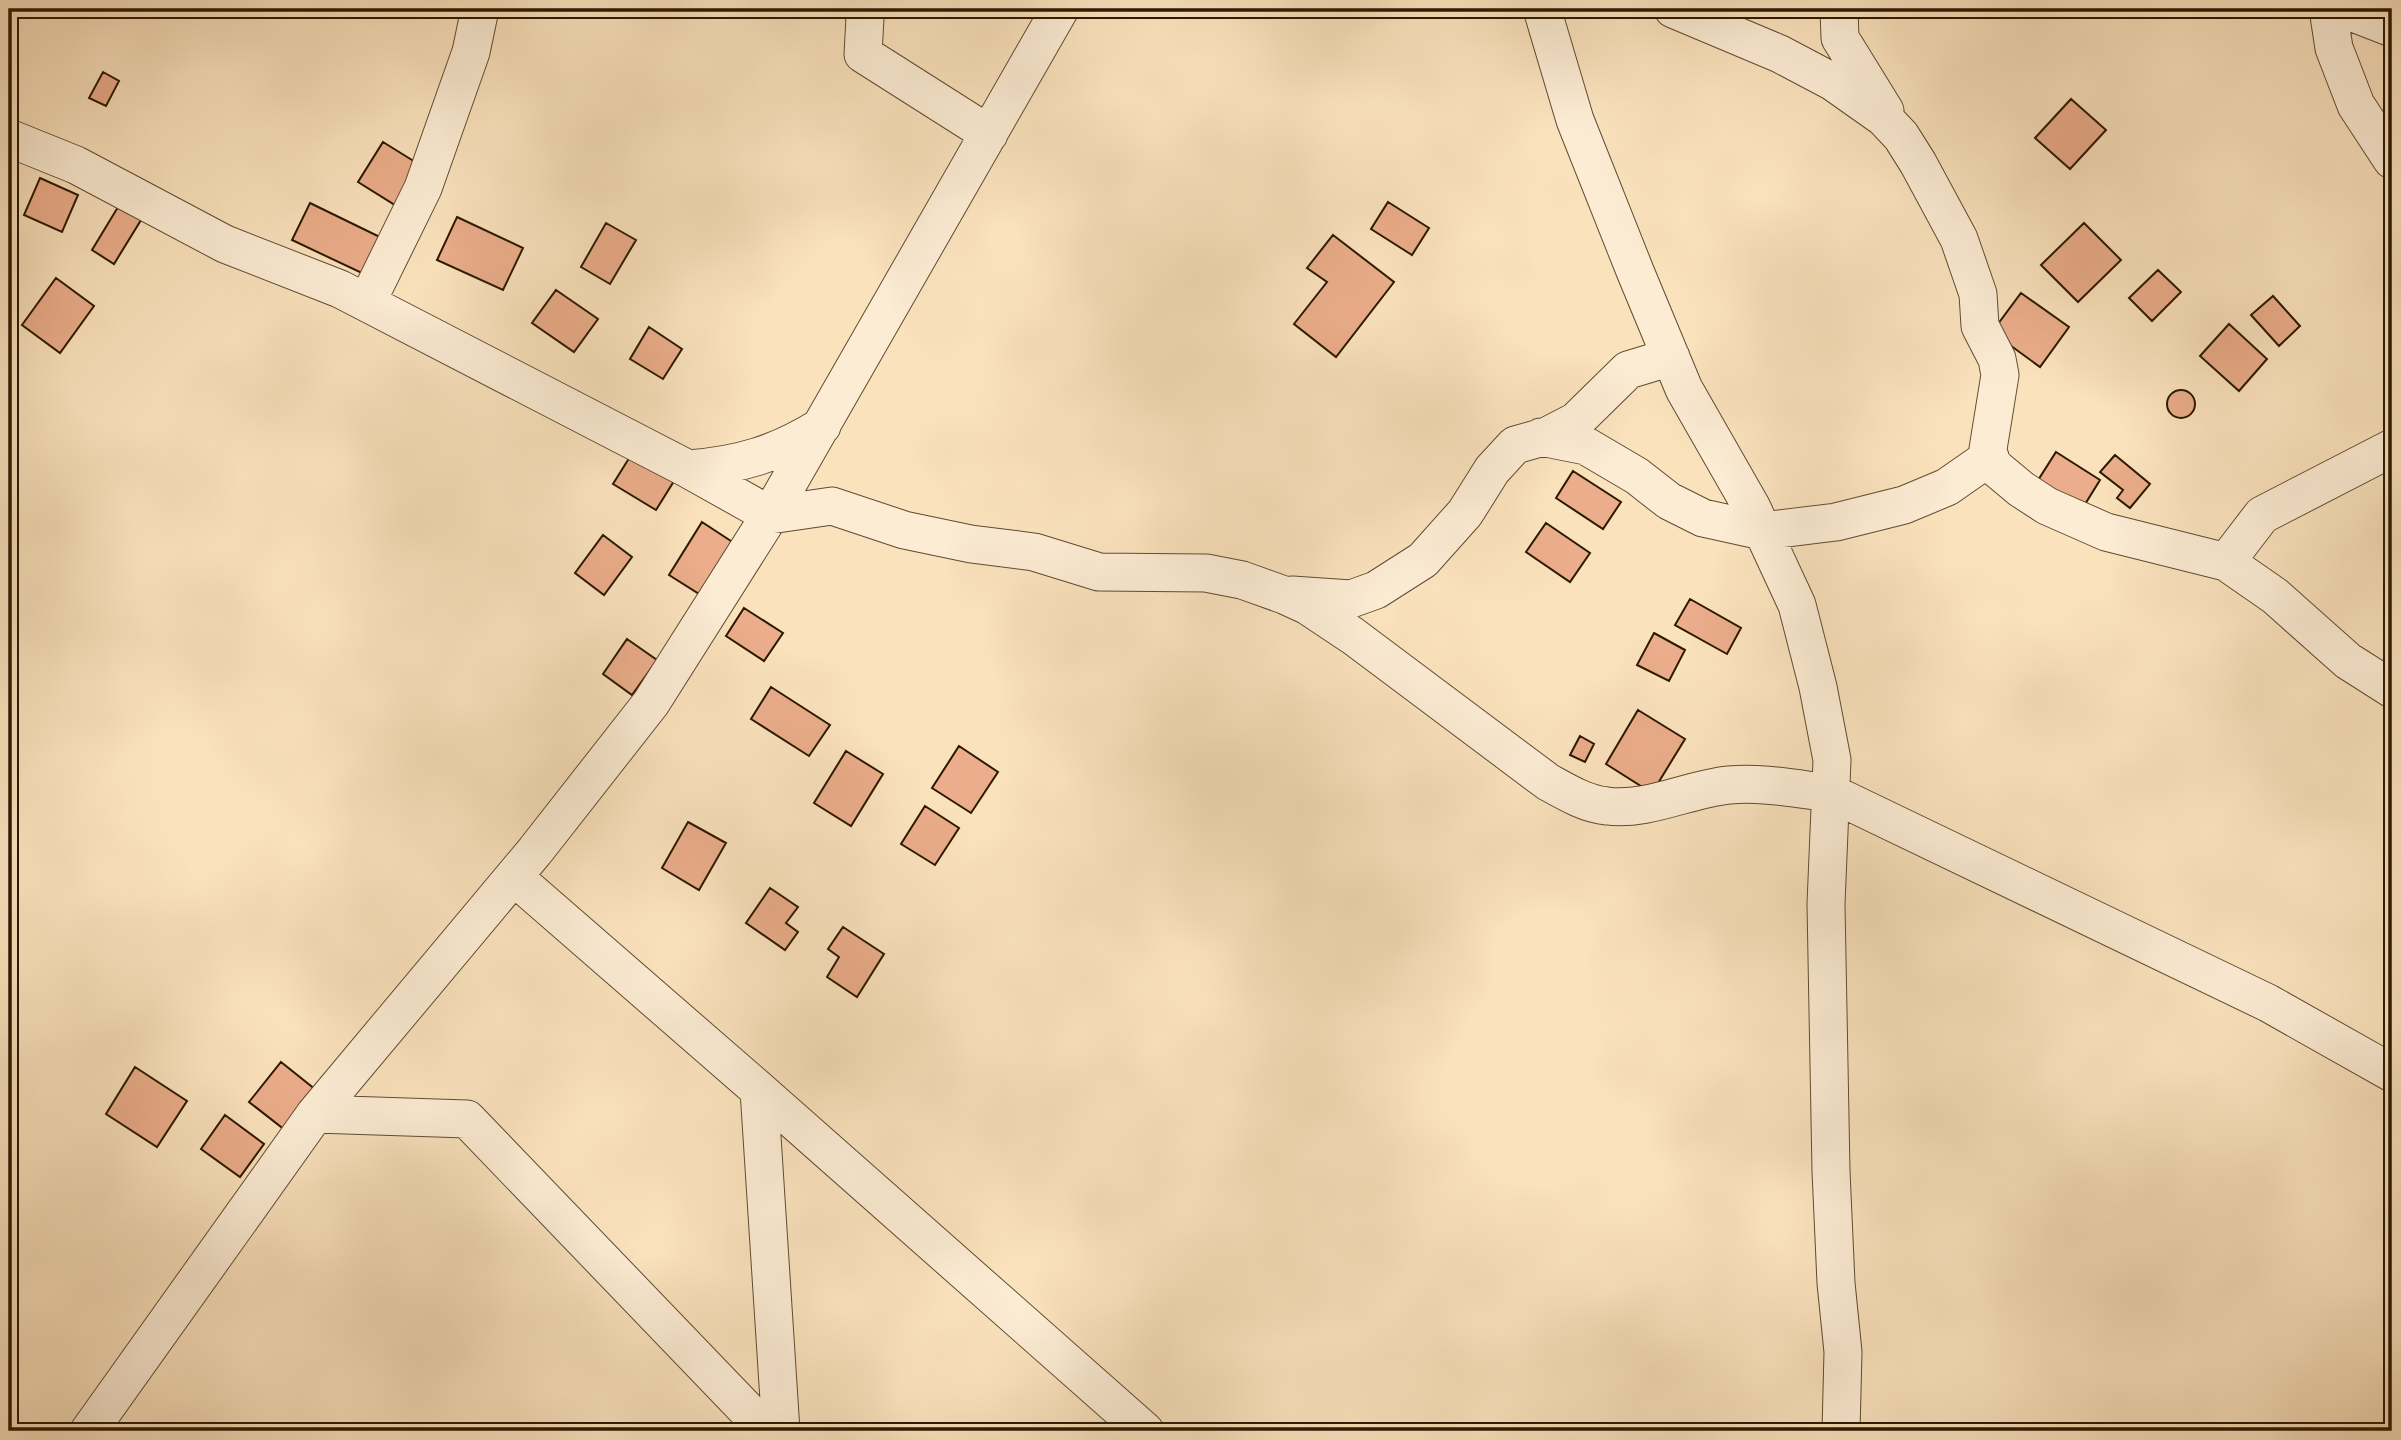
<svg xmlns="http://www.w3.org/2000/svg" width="2401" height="1440" viewBox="0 0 2401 1440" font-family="'IM FELL Great Primer',serif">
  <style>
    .building { fill: #ebad8b; stroke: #2c1901; stroke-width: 2 }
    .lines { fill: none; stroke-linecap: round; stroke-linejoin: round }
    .minor-casing { stroke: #604b30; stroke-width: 39 }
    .minor { stroke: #fcecd4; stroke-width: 37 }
  </style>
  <rect width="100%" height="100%" fill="#fae2bd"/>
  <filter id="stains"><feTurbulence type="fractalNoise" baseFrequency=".00286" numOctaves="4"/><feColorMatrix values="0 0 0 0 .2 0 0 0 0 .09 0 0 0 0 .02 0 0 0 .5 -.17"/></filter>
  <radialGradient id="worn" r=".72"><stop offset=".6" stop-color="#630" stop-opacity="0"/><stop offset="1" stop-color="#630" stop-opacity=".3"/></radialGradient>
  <path class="building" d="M 103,72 L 119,81 L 106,106 L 89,98 Z
    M 2071,99 L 2106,130 L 2070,169 L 2035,138 Z
    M 383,142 L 420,165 L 395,205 L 358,182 Z
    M 40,178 L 78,195 L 62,232 L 24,215 Z
    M 1388,202 L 1429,228 L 1412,255 L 1371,229 Z
    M 310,203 L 384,239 L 366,275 L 292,240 Z
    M 118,207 L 141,220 L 114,264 L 92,250 Z
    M 457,217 L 523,248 L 503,290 L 437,260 Z
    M 606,223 L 636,240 L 610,284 L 581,267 Z
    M 2084,223 L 2121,260 L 2078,302 L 2041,265 Z
    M 1333,235 L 1394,282 L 1336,357 L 1294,324 L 1327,282 L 1307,268 Z
    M 2158,270 L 2181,292 L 2152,321 L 2129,298 Z
    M 56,278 L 94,306 L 60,353 L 22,325 Z
    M 556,290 L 598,319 L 574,352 L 532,323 Z
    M 2021,293 L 2069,327 L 2040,367 L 1992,332 Z
    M 2273,296 L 2300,326 L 2279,346 L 2251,315 Z
    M 2229,324 L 2267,359 L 2239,391 L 2200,356 Z
    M 649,327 L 682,349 L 663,379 L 630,359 Z
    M2167 404a14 14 0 1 1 28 0a14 14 0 1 1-28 0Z
    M 636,447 L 679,473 L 656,510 L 613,484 Z
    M 2056,452 L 2100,480 L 2079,514 L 2035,485 Z
    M 2115,455 L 2150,484 L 2130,508 L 2117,498 L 2123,490 L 2100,472 Z
    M 1573,471 L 1621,502 L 1603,529 L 1556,498 Z
    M 702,522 L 737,545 L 704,597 L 669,575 Z
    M 1546,523 L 1590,553 L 1570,582 L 1526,552 Z
    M 603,535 L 632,557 L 604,595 L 575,573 Z
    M 1690,599 L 1741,628 L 1727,654 L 1675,625 Z
    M 744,608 L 783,633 L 764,661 L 726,636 Z
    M 1654,633 L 1685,650 L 1669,681 L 1637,665 Z
    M 627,639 L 657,660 L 632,695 L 603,674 Z
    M 771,687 L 830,725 L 809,756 L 751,719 Z
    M 1638,710 L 1685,739 L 1652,793 L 1606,764 Z
    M 1580,736 L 1594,744 L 1585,762 L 1570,755 Z
    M 959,746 L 998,772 L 971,813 L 932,788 Z
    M 846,751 L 883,774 L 851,826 L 814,803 Z
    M 925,806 L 959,828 L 935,865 L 901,844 Z
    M 688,822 L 726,843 L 699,890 L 662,868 Z
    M 770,888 L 798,907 L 786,923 L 798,932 L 785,950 L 746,923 Z
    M 843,927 L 884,954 L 857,997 L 827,977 L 839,957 L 828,949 Z
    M 281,1062 L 316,1090 L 285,1130 L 249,1102 Z
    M 135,1067 L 187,1101 L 157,1147 L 106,1114 Z
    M 225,1115 L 264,1144 L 240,1177 L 201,1149 Z"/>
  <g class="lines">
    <defs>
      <path id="minor" d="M 862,9 L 865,18 L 863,54 L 989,134
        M 1542,9 L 1575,120 L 1635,271 L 1684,389 L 1752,508 L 1797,605 L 1818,687 L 1832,760 L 1826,904 L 1831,1171 L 1836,1283 L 1843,1352 L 1841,1431
        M 1673,9 L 1780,54 L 1833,82 L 1884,118 L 1901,136 L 1918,163 L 1959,239 L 1978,294 L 1980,326 L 1997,359 L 2000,375 L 1988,449 L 1990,461 L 1997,469 L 2021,489 L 2047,506 L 2106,532 L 2226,562 L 2275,596 L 2348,661 L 2392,689
        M 1839,9 L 1840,38 L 1885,111
        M 2328,9 L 2334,48 L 2356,105 L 2392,160
        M 2343,9 L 2392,28
        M 9,138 L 76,165 L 225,244 L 340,289 L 688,469 L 770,515 L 832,506 L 904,530 L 971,544 L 1034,552 L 1099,572 L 1206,573 L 1242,580 L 1284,595 L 1308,606 L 1353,636 L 1548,782 C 1566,792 1586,804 1607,806 C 1649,811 1688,789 1729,785 C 1762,782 1797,789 1831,793 L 2268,1003 L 2392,1073
        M 367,302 L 423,188 L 471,52 L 480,9
        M 1541,437 L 1586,446 L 1637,476 L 1669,501 L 1703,518 L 1762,531 L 1836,522 L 1904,505 L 1947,487 L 1990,457
        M 688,469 C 740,465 777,454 822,426
        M 2226,562 L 2262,515 L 2392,448
        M 1292,595 L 1351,599 L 1376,590 L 1423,560 L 1465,513 L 1492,470 L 1515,445 L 1547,436 L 1576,421 L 1628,370 L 1671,357
        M 514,877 L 759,1090 L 1145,1431
        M 759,1090 L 781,1431
        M 315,1114 L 467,1119 L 767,1431
        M 89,1431 L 315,1114 L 535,851 L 651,703 L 770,515 L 1060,9"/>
    </defs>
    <use href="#minor" class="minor-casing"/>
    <use href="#minor" class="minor"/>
  </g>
  <rect width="2401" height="1440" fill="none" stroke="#fae2bd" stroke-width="35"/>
  <rect x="10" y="10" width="2380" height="1419" fill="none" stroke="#2c1901" stroke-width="3.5"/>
  <rect x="18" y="18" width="2366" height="1405" fill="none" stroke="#2c1901" stroke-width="2"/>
  <rect width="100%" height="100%" filter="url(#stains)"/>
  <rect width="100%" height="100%" fill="url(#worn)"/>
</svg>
